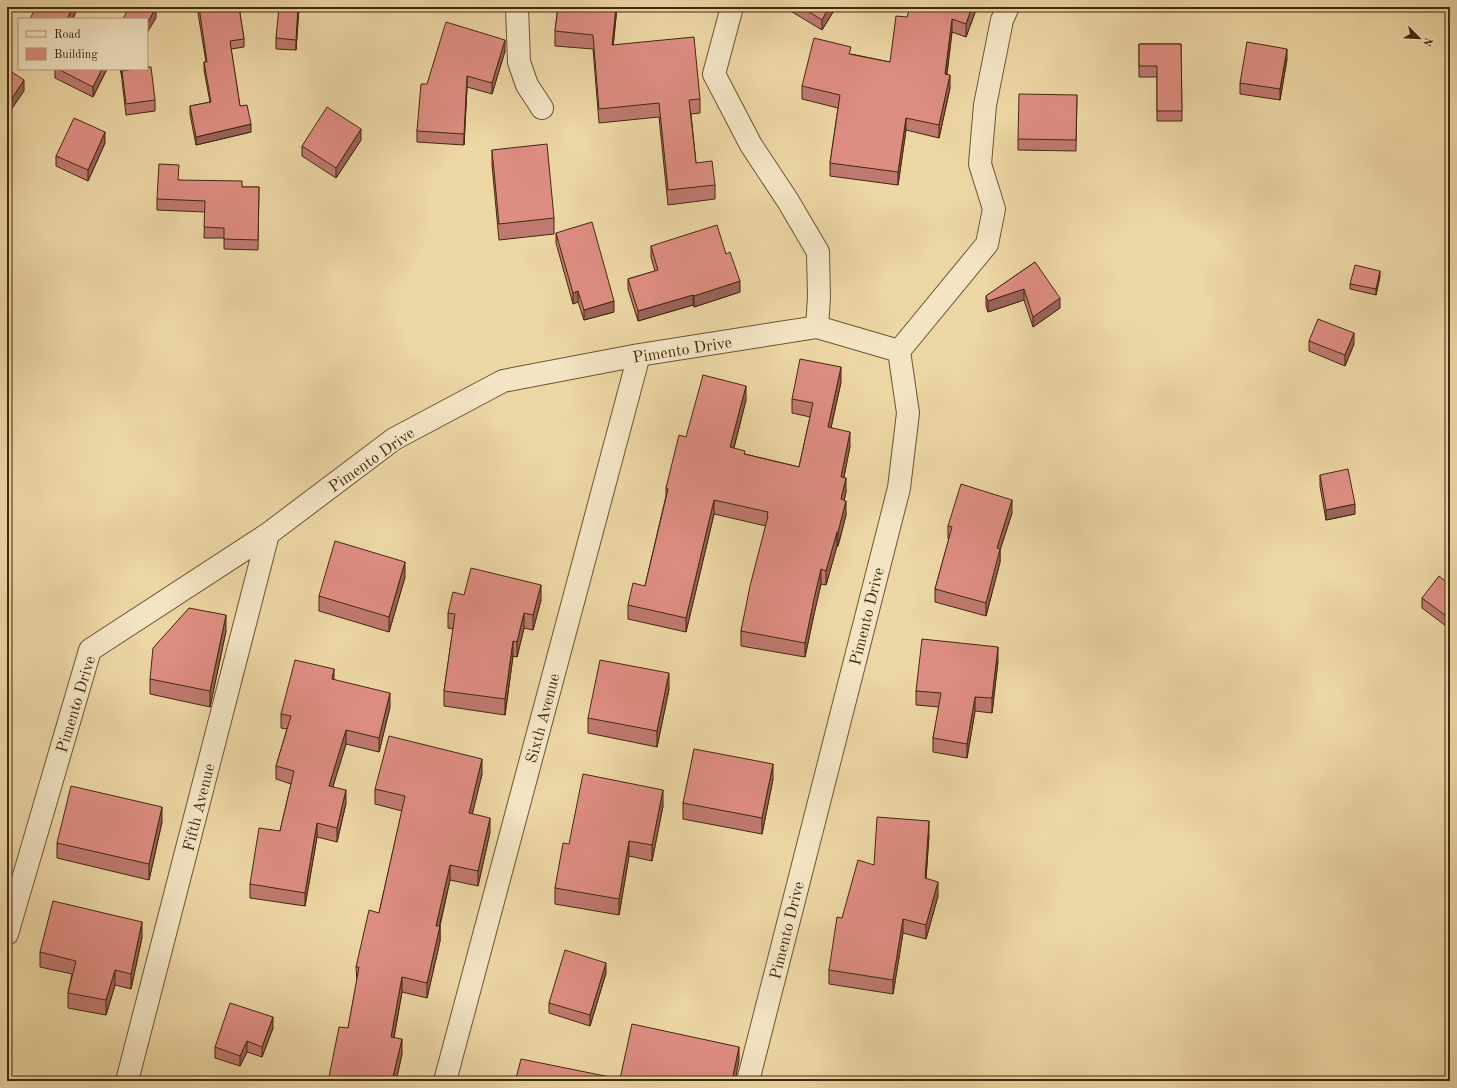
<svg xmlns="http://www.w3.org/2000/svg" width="1457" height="1088" viewBox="0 0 1457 1088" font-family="'Old Standard TT',serif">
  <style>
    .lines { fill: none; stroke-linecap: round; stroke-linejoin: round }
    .street-casing { stroke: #6c5432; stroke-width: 24 }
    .street { stroke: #f3e4c4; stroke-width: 22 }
    .wall { fill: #bf7970; stroke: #41290c }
    .shaded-wall { fill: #9b635b; stroke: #41290c }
    .building { fill: #de8d82; stroke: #41290c }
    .labels { text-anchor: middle; stroke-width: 4; stroke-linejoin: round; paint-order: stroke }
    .street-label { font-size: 16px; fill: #41290c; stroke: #f3e4c4 }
  </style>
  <rect width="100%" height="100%" fill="#ecd6a4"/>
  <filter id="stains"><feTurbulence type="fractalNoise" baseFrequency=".005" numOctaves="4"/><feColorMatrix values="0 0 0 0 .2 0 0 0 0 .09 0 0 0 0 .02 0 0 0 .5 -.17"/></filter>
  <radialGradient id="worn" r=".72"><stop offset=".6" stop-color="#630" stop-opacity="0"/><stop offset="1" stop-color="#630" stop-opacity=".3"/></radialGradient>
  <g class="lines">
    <defs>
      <path id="street" d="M 517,7 L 519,62 L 527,85 L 542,108
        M 732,7 L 714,74 L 751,145 L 788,201 L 818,252 L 819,297 L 817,327
        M 899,351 L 987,244 L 994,209 L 980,164 L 985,105 L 1002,20 L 1008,7
        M 7,934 L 90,650 L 268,534 L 394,439 L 503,381 L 639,355 L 817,327 L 899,351
        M 127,1081 L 268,534
        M 445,1081 L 639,355
        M 748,1081 L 899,488 L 908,413 L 899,351"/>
    </defs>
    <use href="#street" class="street-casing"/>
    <use href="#street" class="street"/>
  </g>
  <path class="wall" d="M 198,7 L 239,7 L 244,39 L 244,47 L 231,49 L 240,106 L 251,132 L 196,145 L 190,114 L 190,106 L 210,102 L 204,70 L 204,62 L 206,62 L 198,13 Z
    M 299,7 L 296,50 L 276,49 L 276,38 Z
    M 558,7 L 617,7 L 613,45 L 700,99 L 700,113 L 691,114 L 696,163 L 715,185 L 715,199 L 668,205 L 659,117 L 599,123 L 593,49 L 555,46 L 555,31 Z
    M 784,7 L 836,7 L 822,30 Z
    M 977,7 L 966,37 L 952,32 L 947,74 L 950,88 L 939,138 L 906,130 L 898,185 L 830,176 L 830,163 L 838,108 L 802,99 L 802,86 L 851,54 L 890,62 L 907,17 Z
    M 1139,44 L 1181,44 L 1182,121 L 1157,121 L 1157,77 L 1139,77 Z
    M 505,51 L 492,94 L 467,87 L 464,145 L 417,142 L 417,131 L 427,84 Z
    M 1287,59 L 1280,100 L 1240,94 L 1240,83 Z
    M 55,69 L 107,69 L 93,97 L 55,78 Z
    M 120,69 L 127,69 L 126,70 L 155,100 L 155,111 L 126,115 L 122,81 L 122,77 L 122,78 Z
    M 1077,95 L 1076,151 L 1018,150 L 1018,139 Z
    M 361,140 L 336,178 L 302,156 L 302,146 Z
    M 105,143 L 88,181 L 56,166 L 56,156 Z
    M 492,150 L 554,218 L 554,234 L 499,240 L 492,165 Z
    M 178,180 L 242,187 L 259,187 L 258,250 L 224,249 L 224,238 L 204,238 L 205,212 L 157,210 L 157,199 Z
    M 556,233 L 614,312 L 584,320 L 578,302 L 573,304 L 556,243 Z
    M 651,246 L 726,254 L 740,292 L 694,307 L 693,305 L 638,321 L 628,289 L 628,279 L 655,271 L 651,257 Z
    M 1035,262 L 1060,308 L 1033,327 L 1024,300 L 988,312 L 986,306 L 986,296 Z
    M 1380,276 L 1376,295 L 1350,289 L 1350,284 Z
    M 1309,341 L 1354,344 L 1345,366 L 1309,351 Z
    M 841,382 L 831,428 L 850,446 L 844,477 L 846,492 L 844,500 L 846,515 L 838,546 L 837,546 L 826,585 L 821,584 L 814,614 L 805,657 L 741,646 L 741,631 L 766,526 L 714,514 L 686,632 L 628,619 L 628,605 L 645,586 L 666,496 L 666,488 L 686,437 L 746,400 L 734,448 L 745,454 L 799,467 L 810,417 L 792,413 L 792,399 Z
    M 1320,475 L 1355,514 L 1326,520 L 1320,486 Z
    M 1012,513 L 1000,550 L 1000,562 L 986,616 L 935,602 L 935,589 L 949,539 L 948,539 L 948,526 Z
    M 405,577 L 389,632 L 319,611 L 319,596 Z
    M 1450,585 L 1450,629 L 1422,608 L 1422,598 Z
    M 464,595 L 541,600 L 533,630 L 524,628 L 517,657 L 513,656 L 505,715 L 444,706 L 444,691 L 453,629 L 448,628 L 448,613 Z
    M 226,631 L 210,707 L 150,694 L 150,679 Z
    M 998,661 L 992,713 L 975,711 L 967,758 L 933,752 L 933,738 L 939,707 L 916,705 L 916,691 Z
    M 334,680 L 390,707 L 379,752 L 346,744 L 333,786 L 346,803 L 337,842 L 317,837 L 305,906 L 250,898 L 250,884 L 280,831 L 291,784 L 276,779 L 276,766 L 287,729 L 281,728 L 281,714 Z
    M 669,689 L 657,747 L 588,733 L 588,718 Z
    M 482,774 L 472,814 L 490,832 L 478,886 L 450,880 L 440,926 L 440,941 L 427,998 L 402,992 L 394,1038 L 402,1054 L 396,1081 L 329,1081 L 329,1077 L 348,1028 L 357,982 L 356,967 L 379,913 L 402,811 L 375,804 L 375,789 Z
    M 773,779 L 762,834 L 683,819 L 683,803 Z
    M 663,806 L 652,861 L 629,856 L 619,915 L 555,904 L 555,888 L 569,844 Z
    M 162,822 L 149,880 L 57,858 L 57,843 Z
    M 929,835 L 926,879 L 938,896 L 926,939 L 903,933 L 893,994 L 829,984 L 829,970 L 842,918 L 874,865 Z
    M 142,937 L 131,989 L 115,985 L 106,1015 L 68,1008 L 68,993 L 72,974 L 40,967 L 40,952 Z
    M 606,973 L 590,1026 L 549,1013 L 549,1003 Z
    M 273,1028 L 262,1057 L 247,1052 L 240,1066 L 215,1058 L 215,1047 Z"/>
  <path class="shaded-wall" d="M 73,7 L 78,7 L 73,19 L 67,19 Z
    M 298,7 L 299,7 L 296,50 L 296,40 Z
    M 616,7 L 617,7 L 612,59 L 612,45 Z
    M 829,7 L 836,7 L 822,30 L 822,20 Z
    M 972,7 L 977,7 L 966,37 L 966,24 Z
    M 156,8 L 156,18 L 147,33 L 147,23 Z
    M 952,19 L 952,32 L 945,87 L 945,74 Z
    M 505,40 L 505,51 L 492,94 L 492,83 Z
    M 1287,49 L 1287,59 L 1280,100 L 1280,89 Z
    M 102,69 L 107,69 L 93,97 L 93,87 Z
    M 122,69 L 127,69 L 123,76 L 122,71 L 122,78 Z
    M 950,75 L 950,88 L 939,138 L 939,125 Z
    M 467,76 L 467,87 L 464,145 L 464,134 Z
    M 24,80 L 24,91 L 7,116 L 7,106 Z
    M 906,118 L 906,130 L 898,185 L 898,172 Z
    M 251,124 L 251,132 L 196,145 L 196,137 Z
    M 361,129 L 361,140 L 336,178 L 336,168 Z
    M 105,132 L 105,143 L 88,181 L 88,170 Z
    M 1380,271 L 1380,276 L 1376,295 L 1376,289 Z
    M 740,281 L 740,292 L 694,307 L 694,296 Z
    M 1024,289 L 1024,300 L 988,312 L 988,301 Z
    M 578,291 L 578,302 L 573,304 L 573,293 Z
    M 693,295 L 693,305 L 638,321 L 638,311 Z
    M 1060,298 L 1060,308 L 1033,327 L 1033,317 Z
    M 614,301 L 614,312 L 584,320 L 584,310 Z
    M 1354,333 L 1354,344 L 1345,366 L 1345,355 Z
    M 841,367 L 841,382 L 828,441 L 828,427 Z
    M 746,386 L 746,400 L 730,462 L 730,447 Z
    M 850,432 L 850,446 L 841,491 L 841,477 Z
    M 846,478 L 846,492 L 841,514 L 841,499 Z
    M 714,500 L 714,514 L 686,632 L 686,618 Z
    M 1012,500 L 1012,513 L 1000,550 L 1000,562 L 986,616 L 986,603 L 997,548 Z
    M 846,501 L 846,515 L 838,546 L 838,532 Z
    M 1355,504 L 1355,514 L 1326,520 L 1326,510 Z
    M 837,532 L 837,546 L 826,585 L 826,571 Z
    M 405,562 L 405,577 L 389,632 L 389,617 Z
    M 821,569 L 821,584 L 814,614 L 805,657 L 805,643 L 814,599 Z
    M 541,585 L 541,600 L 533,630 L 533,615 Z
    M 524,613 L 524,628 L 517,657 L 517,642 Z
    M 226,615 L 226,631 L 210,707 L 210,691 Z
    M 513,641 L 513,656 L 505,715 L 505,699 Z
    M 998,647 L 998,661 L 992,713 L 992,698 Z
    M 334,669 L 334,683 L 332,679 Z
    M 669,673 L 669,689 L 657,747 L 657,731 Z
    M 10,689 L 10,704 L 7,720 L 7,705 Z
    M 390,693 L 390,707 L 379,752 L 379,738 Z
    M 975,697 L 975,711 L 967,758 L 967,744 Z
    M 346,730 L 346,744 L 329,799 L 329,786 Z
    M 482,759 L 482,774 L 469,828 L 469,813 Z
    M 773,764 L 773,779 L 762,834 L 762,818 Z
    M 346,790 L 346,803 L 337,842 L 337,828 Z
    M 663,790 L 663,806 L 652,861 L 652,845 Z
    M 162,807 L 162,822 L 149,880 L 149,864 Z
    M 490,818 L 490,832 L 478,886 L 478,871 Z
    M 929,821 L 929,835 L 925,893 L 925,878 Z
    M 317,823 L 317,837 L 305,906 L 305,893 Z
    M 629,841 L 629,856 L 619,915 L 619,899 Z
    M 450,865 L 450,880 L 436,940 L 436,926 Z
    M 938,882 L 938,896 L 926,939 L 926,925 Z
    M 903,919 L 903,933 L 893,994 L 893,980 Z
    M 142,922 L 142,937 L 131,989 L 131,974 Z
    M 440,926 L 440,941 L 427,998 L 427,983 Z
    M 606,963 L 606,973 L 590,1026 L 590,1015 Z
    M 115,970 L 115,985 L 106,1015 L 106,1000 Z
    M 402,977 L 402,992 L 391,1052 L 391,1037 Z
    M 273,1017 L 273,1028 L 262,1057 L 262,1047 Z
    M 402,1039 L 402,1054 L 396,1081 L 392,1081 Z
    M 247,1041 L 247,1052 L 240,1066 L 240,1056 Z
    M 739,1047 L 739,1061 L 735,1081 L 732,1081 Z"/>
  <path class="building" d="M 36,7 L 73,7 L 67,19 L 30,19 Z
    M 129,7 L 155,7 L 156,8 L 147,23 L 147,19 L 123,19 Z
    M 199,7 L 239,7 L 244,39 L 230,41 L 240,106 L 247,105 L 251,124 L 196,137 L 190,106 L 211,102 L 204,62 L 207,62 Z
    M 279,7 L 298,7 L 296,40 L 276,38 Z
    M 558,7 L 616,7 L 612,45 L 694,37 L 700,99 L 689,100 L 696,163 L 712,161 L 715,185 L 668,190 L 659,103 L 599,109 L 593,35 L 555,31 Z
    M 801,7 L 829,7 L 822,20 Z
    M 910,7 L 972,7 L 966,24 L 952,19 L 945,74 L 950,75 L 939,125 L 906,118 L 898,172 L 830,163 L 840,95 L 802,86 L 814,38 L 851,47 L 849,54 L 890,62 L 896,16 L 907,17 Z
    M 446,22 L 505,40 L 492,83 L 467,76 L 464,134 L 417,131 L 421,84 L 427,84 Z
    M 1247,42 L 1287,49 L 1280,89 L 1240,83 Z
    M 1139,44 L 1181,44 L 1182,111 L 1157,111 L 1157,66 L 1139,66 Z
    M 147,67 L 151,67 L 155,100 L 126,104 L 122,71 L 135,69 L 147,69 Z
    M 7,69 L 24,80 L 7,106 Z
    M 58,69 L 102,69 L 93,87 Z
    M 1019,94 L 1077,95 L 1076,140 L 1018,139 Z
    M 327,107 L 361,129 L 336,168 L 302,146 Z
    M 74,118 L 105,132 L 88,170 L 56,156 Z
    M 547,144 L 554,218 L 499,224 L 492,150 Z
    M 159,164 L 179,165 L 178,180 L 242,181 L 242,187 L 259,187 L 258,240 L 224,239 L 224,228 L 204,227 L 205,201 L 157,199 Z
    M 592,222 L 614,301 L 584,310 L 578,291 L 573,293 L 556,233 Z
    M 717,225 L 726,254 L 730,252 L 740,281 L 694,296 L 693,295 L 638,311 L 628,279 L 658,270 L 651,246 Z
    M 1035,262 L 1060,298 L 1033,317 L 1024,289 L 988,301 L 986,296 Z
    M 1355,265 L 1380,271 L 1376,289 L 1350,284 Z
    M 1318,319 L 1354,333 L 1345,355 L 1309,341 Z
    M 800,359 L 841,367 L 828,427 L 850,432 L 841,477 L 846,478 L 841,499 L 846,501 L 838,532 L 837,532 L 826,571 L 821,569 L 814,599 L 805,643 L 741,631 L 750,586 L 768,516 L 767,516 L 768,512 L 714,500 L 686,618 L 628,605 L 633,583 L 645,586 L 668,489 L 666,488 L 679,435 L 686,437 L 703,375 L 746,386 L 730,447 L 745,451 L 744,454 L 799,467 L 813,403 L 792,399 Z
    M 1348,469 L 1355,504 L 1326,510 L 1320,475 Z
    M 961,484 L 1012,500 L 997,548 L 1000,549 L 986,603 L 935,589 L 952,527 L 948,526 Z
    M 335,541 L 405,562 L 389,617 L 319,596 Z
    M 471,568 L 541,585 L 533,615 L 524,613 L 517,642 L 513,641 L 505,699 L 444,691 L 455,614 L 448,613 L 453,592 L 464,595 Z
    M 1439,576 L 1450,585 L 1450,619 L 1422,598 Z
    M 189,608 L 226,615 L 210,691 L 150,679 L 153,648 Z
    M 922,639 L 998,647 L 992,698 L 975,697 L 967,744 L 933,738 L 941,693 L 916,691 Z
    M 295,660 L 334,669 L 332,679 L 390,693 L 379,738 L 346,730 L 329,786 L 346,790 L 337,828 L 317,823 L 305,893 L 250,884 L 259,828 L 280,831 L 294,771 L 276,766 L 291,716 L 281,714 Z
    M 600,660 L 669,673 L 657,731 L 588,718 Z
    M 7,688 L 10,689 L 7,705 Z
    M 389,736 L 482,759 L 469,813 L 490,818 L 478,871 L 450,865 L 436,926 L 440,926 L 427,983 L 402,977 L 391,1037 L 402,1039 L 392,1081 L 349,1081 L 329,1077 L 339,1027 L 348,1028 L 359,967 L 356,967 L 369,910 L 379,913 L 405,796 L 375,789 Z
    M 694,749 L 773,764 L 762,818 L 683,803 Z
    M 583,774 L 663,790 L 652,845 L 629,841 L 619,899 L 555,888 L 563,843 L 569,844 Z
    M 71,786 L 162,807 L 149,864 L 57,843 Z
    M 877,817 L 929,821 L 925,878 L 938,882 L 926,925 L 903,919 L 893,980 L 829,970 L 837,917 L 842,918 L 858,860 L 874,865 Z
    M 53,901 L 142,922 L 131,974 L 115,970 L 106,1000 L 68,993 L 76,961 L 40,952 Z
    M 565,950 L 606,963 L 590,1015 L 549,1003 Z
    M 230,1003 L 273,1017 L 262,1047 L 247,1041 L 240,1056 L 215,1047 Z
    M 632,1024 L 739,1047 L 732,1081 L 509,1081 L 510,1077 L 516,1078 L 521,1059 L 620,1079 Z"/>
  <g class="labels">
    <g class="street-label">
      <text transform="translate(682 349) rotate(-9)" y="6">Pimento Drive</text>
      <text transform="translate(371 459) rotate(-35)" y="6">Pimento Drive</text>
      <text transform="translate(866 616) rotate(-76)" y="6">Pimento Drive</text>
      <text transform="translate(75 704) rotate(-73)" y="6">Pimento Drive</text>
      <text transform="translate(542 718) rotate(-75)" y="6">Sixth Avenue</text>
      <text transform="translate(198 807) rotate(-76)" y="6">Fifth Avenue</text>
      <text transform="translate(786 930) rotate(-76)" y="6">Pimento Drive</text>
    </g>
  </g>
  <rect width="1457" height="1088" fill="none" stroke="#ecd6a4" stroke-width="24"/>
  <rect x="8" y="8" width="1441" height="1072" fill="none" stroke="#41290c" stroke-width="2"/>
  <rect x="12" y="12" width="1433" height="1064" fill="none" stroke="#41290c"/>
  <rect x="18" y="18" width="130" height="52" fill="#f3e4c4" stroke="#ac997a"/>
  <rect x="26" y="31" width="20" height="6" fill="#f3e4c4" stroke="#ac997a"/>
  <text x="54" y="38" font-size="12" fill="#41290c">Road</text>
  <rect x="26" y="48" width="20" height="12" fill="#de8d82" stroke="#ac997a"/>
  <text x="54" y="58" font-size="12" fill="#41290c">Building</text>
  <g transform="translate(1419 38) rotate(114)" stroke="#f3e4c4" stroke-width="3" paint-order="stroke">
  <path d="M0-3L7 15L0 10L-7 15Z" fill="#41290c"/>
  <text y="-6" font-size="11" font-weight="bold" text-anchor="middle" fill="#41290c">N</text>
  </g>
  <rect width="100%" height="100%" filter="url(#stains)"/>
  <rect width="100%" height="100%" fill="url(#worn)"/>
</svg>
